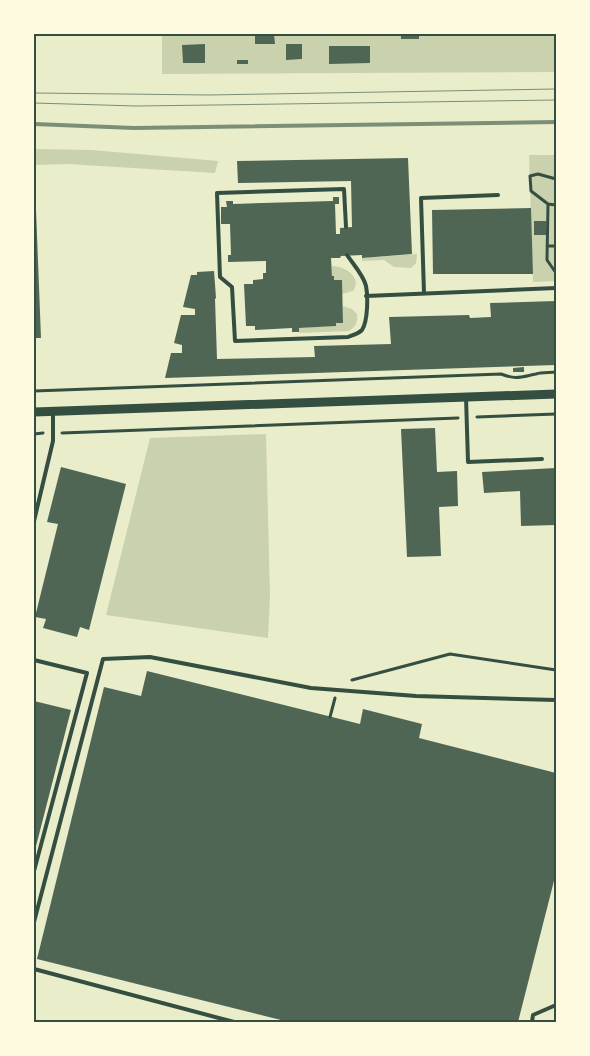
<svg xmlns="http://www.w3.org/2000/svg" width="590" height="1056" viewBox="0 0 590 1056" font-family="'IBM Plex Sans',sans-serif">
  <style>
    .green { fill: #cad2ad }
    .building { fill: #4f6655 }
    .lines { fill: none; stroke-linecap: round; stroke-linejoin: round }
    .path { stroke: #344e41; stroke-width: 3 }
    .service { stroke: #344e41; stroke-width: 4 }
    .tertiary { stroke: #344e41; stroke-width: 9 }
    .tram { stroke: #7c8e77; stroke-width: 1 }
    .rail { stroke: #7c8e77; stroke-width: 4 }
    .neatline { fill: none; stroke: #344e41; stroke-width: 2 }
  </style>
  <rect width="100%" height="100%" fill="#e9edc9"/>
  <path class="green" d="M 162,34 L 556,34 L 556,72 L 162,74 Z
    M 34,149 L 92,150 L 218,161 L 215,173 L 68,164 L 34,165 Z
    M 529,155 L 556,155 L 556,281 L 533,282 Z
    M 417,254 L 416,263 L 411,268 L 394,267 L 384,260 L 362,261 L 362,258 Z
    M 332,266 C 344,266 363,277 353,291 L 342,294 L 342,280 L 334,280 L 334,276 L 332,276 Z
    M 343,306 L 352,309 L 357,314 C 358,323 356,326 349,331 L 299,333 L 299,328 L 336,326 L 336,323 L 343,323 Z
    M 266,434 L 270,596 L 268,638 L 106,615 L 150,438 Z"/>
  <path class="building" d="M 255,34 L 274,34 L 275,44 L 255,44 Z
    M 401,34 L 419,34 L 419,39 L 401,39 Z
    M 205,44 L 205,63 L 183,63 L 182,45 Z
    M 286,44 L 302,44 L 302,59 L 286,60 Z
    M 329,46 L 370,46 L 370,63 L 329,64 Z
    M 237,60 L 248,60 L 248,64 L 237,64 Z
    M 408,158 L 412,254 L 362,258 L 362,255 L 341,256 L 340,258 L 331,258 L 332,276 L 334,276 L 334,280 L 342,280 L 343,323 L 336,323 L 336,326 L 299,328 L 299,332 L 292,332 L 292,328 L 255,330 L 255,326 L 246,326 L 244,284 L 253,284 L 253,280 L 263,279 L 263,273 L 266,273 L 266,261 L 228,262 L 228,255 L 231,255 L 230,224 L 221,224 L 221,207 L 227,207 L 226,201 L 233,201 L 233,204 L 333,201 L 333,197 L 339,197 L 339,204 L 335,204 L 336,234 L 340,234 L 340,228 L 352,227 L 351,181 L 238,183 L 237,161 Z
    M 34,184 L 35,184 L 41,338 L 34,338 Z
    M 531,208 L 533,274 L 433,274 L 432,210 Z
    M 534,221 L 546,221 L 546,235 L 534,235 Z
    M 214,271 L 216,298 L 215,299 L 217,359 L 315,357 L 314,346 L 391,344 L 389,317 L 469,315 L 470,318 L 491,317 L 490,303 L 556,301 L 556,365 L 165,378 L 171,353 L 182,353 L 182,345 L 174,343 L 181,315 L 195,315 L 195,309 L 183,307 L 191,275 L 197,275 L 197,272 Z
    M 524,367 L 524,372 L 513,372 L 513,368 Z
    M 435,428 L 437,472 L 457,471 L 458,506 L 439,507 L 441,556 L 407,557 L 401,429 Z
    M 61,467 L 126,484 L 89,630 L 80,627 L 77,637 L 43,628 L 46,619 L 35,617 L 58,524 L 47,522 Z
    M 556,468 L 556,525 L 521,526 L 520,491 L 484,493 L 482,472 Z
    M 147,671 L 360,724 L 363,709 L 422,724 L 419,738 L 556,773 L 556,873 L 518,1022 L 289,1022 L 37,959 L 104,687 L 141,696 Z
    M 34,701 L 71,710 L 34,854 Z"/>
  <g class="lines">
    <path class="path" d="M 556,179 L 538,174 L 530,176 L 531,191 L 548,204 L 556,205
      M 548,204 L 547,260 L 556,273
      M 547,246 L 556,246
      M 34,391 L 501,374 C 516,380 521,377 536,374 C 542,372 550,373 556,372
      M 477,417 L 556,414
      M 62,433 L 458,418
      M 34,434 L 43,433
      M 352,680 L 450,654 L 556,670
      M 330,717 L 335,698"/>
    <path class="service" d="M 346,227 L 344,189 L 217,193 L 220,277 L 232,287 L 235,341 L 348,337 C 353,335 358,334 362,330 C 368,321 368,296 366,286 C 364,276 353,264 347,255
      M 424,293 L 421,198 L 498,195
      M 366,296 L 556,288
      M 466,397 L 468,462 L 542,459
      M 34,521 L 53,441 L 53,413
      M 34,660 L 87,673 L 34,871
      M 34,922 L 103,659 L 150,657 L 311,688 L 416,696 L 556,700
      M 34,969 L 234,1022
      M 532,1022 L 533,1015 L 556,1005"/>
    <path class="tertiary" d="M 34,412 L 556,394"/>
    <path class="tram" d="M 34,93 L 209,95 L 556,89
      M 34,103 L 136,106 L 214,105 L 556,100"/>
    <path class="rail" d="M 34,124 L 134,128 L 556,122"/>
  </g>
  <rect width="590" height="1056" fill="none" stroke="#fefae0" stroke-width="70"/>
  <rect x="35" y="35" width="520" height="986" class="neatline"/>
</svg>
